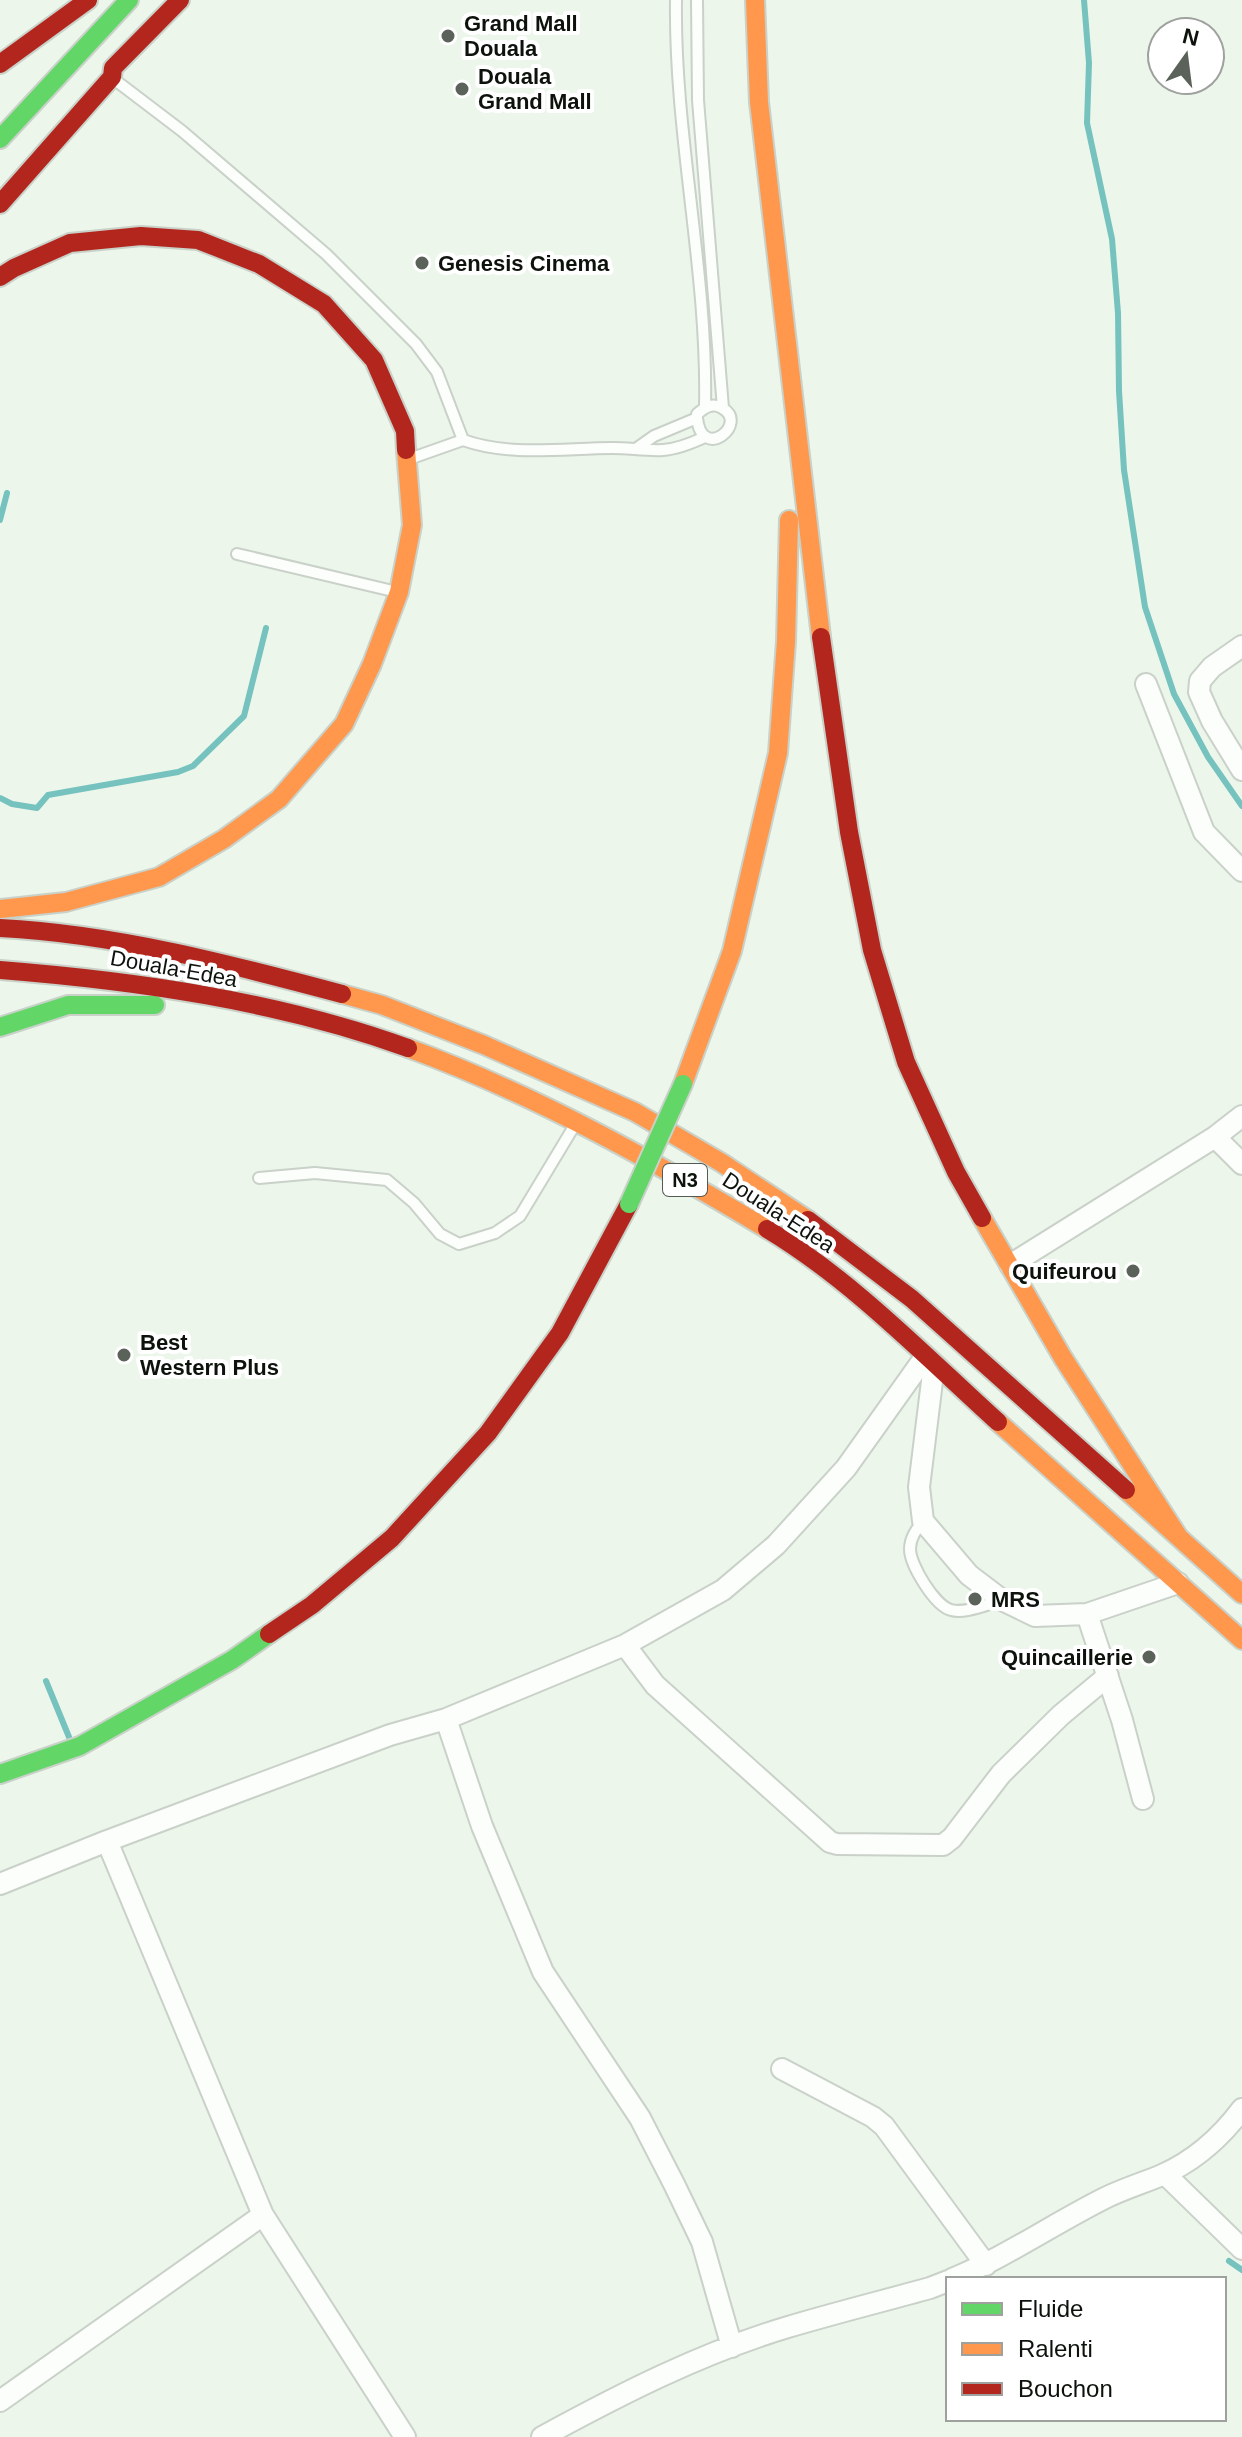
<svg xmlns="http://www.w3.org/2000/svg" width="1242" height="2437" viewBox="0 0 1242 2437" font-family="Arial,sans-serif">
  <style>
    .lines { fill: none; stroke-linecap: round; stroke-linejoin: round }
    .stream { stroke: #75c2be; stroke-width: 6 }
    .lane-casing { stroke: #c9d1c8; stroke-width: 14 }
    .street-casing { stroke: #c9d1c8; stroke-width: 24 }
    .fast-casing { stroke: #c9d1c8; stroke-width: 22 }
    .slow-casing { stroke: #c9d1c8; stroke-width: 22 }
    .jam-casing { stroke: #c9d1c8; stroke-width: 22 }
    .lane { stroke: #fcfefc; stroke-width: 10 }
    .street { stroke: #fcfefc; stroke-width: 20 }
    .fast { stroke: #63d668; stroke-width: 18 }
    .slow { stroke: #ff974d; stroke-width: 18 }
    .jam { stroke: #b3261e; stroke-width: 18 }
    .fast-bridge-casing { stroke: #c9d1c8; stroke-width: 22; stroke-linecap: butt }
    .fast-bridge { stroke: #63d668; stroke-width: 18 }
    .poi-dot { fill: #5b625a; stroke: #fff; stroke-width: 3 }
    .labels { text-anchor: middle; stroke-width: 8; stroke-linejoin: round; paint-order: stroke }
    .shield { fill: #fff; stroke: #565a55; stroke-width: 2 }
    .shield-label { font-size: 20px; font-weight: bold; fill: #0d130c }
    .poi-label { font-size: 22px; font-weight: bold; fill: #0d130c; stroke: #fff; text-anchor: start }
    .street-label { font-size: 22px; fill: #0d130c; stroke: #fff }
  </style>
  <rect width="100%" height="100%" fill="#ecf6eb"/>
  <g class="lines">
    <path class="stream" d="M 1084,0 L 1089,63 L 1087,123 L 1112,239 L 1118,313 L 1119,391 L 1124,470 L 1145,607 L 1174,694 L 1208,757 L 1242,806
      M 0,520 L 7,493
      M 0,798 L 12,804 L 37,808 L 48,795 L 178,772 L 193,766 L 244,716 L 266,628
      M 46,1681 L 69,1737
      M 1229,2261 L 1242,2270"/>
    <defs>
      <path id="lane" d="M 676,0 C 674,136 708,271 705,407
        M 697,0 L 698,100 L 723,408
        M 115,80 L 182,131 L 326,254 L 416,344 L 437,372 L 463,440 C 510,457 564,448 613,448 C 629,448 647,451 663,450 C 678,449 692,443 705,437
        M 637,448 L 654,436 L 697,418 L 697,414 C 704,408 712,402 722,408 C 750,423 702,463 697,418
        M 412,458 L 463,440
        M 237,554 L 393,591
        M 259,1178 L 315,1173 L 387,1180 L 414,1203 L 440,1234 L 459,1244 L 495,1233 L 520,1216 L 573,1128
        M 923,1521 C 916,1530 910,1538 910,1549 C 910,1565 935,1606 951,1610 C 965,1614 987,1604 1000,1601"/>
      <path id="street" d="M 1242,646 L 1212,667 L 1200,681 L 1199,692 L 1212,721 L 1242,770
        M 1146,684 L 1204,832 L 1242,871
        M 1215,1137 L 1242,1164
        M 1010,1265 L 1215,1137 L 1242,1116
        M 934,1365 L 919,1487 L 923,1521 L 969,1575 L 1002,1600 L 1035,1616 L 1087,1614 L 1178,1583
        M 1087,1614 L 1122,1720 L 1143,1799
        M 625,1645 L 655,1685 L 830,1842 L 837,1844 L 943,1845 L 952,1838 L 1001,1774 L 1061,1715 L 1108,1676
        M 446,1719 L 482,1826 L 543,1972 L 640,2118 L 674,2184 L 702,2242 L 732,2347
        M 107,1841 L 263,2215 L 405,2437
        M 0,1884 L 107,1841 L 390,1735 L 446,1719 L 625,1645 L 723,1590 L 776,1545 L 846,1468 L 925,1357
        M 782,2069 L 873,2117 L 884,2126 L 986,2265
        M 1165,2174 L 1242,2249
        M 952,2279 C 1006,2257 1053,2224 1105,2198 C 1123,2189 1143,2183 1162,2175 C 1194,2161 1221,2137 1242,2109
        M 0,2401 L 263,2215
        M 542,2437 C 621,2394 701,2353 788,2327 C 835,2313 883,2301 930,2288 L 948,2281"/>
      <path id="fast" d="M 0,139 L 129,0
        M 0,1027 L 68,1005 L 155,1005
        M 0,1774 L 80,1746 L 232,1660 L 269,1634"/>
      <path id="slow" d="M 755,0 L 759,102 L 821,637
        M 0,909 L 66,902 L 159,877 L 224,839 L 279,799 L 344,724 L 372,664 L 399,592 L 412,525 L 406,450
        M 342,994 L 382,1005 L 484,1045 L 635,1112 L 722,1163 L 808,1220
        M 408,1048 C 534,1094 652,1160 767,1229
        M 683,1084 L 732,951 L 778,753 L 786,641 L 789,520
        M 982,1218 L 1063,1358 L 1178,1536
        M 998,1422 L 1242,1640
        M 1126,1490 L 1242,1594"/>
      <path id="jam" d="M 0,64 L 88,0
        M 0,204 L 112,77 L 113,68 L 180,0
        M 0,277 L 14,268 L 70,243 L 141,236 L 198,240 L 259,264 L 324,304 L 374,360 L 405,431 L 406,450
        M 821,637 L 849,832 L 872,950 L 906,1062 L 956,1172 L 982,1218
        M 0,928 C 116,934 230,964 342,994
        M 0,970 C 138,981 278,1001 408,1048
        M 808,1220 L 912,1299 L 1126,1490
        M 767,1229 C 852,1280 924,1355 998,1422
        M 269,1634 L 312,1605 L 392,1538 L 488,1433 L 560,1333 L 629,1204"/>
    </defs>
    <use href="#lane" class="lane-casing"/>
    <use href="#street" class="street-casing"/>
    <use href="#fast" class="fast-casing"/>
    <use href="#slow" class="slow-casing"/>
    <use href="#jam" class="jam-casing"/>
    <use href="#lane" class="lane"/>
    <use href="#street" class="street"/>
    <use href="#fast" class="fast"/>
    <use href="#slow" class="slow"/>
    <use href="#jam" class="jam"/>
    <defs>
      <path id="fast-bridge" d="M 629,1204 L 683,1084"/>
    </defs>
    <use href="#fast-bridge" class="fast-bridge-casing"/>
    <use href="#fast-bridge" class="fast-bridge"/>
  </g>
  <g class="poi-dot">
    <circle cx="448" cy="36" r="8"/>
    <circle cx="462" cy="89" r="8"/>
    <circle cx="422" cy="263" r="8"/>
    <circle cx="1133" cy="1271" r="8"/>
    <circle cx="124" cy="1355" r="8"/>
    <circle cx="975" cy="1599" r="8"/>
    <circle cx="1149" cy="1657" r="8"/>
  </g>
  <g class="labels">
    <rect class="shield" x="663" y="1164" width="44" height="32" rx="6"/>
    <g class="shield-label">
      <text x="685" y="1187">N3</text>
    </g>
    <g class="poi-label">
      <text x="464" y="31">Grand Mall<tspan x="464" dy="25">Douala</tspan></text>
      <text x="478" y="84">Douala<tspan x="478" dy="25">Grand Mall</tspan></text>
      <text x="438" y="271">Genesis Cinema</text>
      <text x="1117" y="1279" text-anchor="end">Quifeurou</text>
      <text x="140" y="1350">Best<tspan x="140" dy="25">Western Plus</tspan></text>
      <text x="991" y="1607">MRS</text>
      <text x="1133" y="1665" text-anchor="end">Quincaillerie</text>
    </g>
    <g class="street-label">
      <text transform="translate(174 968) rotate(10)" y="8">Douala-Edea</text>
      <text transform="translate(779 1212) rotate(33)" y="8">Douala-Edea</text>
    </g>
  </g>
  <rect x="946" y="2277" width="280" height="144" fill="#ffffff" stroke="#9ea19e" stroke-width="2"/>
  <rect x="962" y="2303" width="40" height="12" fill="#63d668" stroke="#9ea19e" stroke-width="2"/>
  <text x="1018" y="2317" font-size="24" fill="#0d130c">Fluide</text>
  <rect x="962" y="2343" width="40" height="12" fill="#ff974d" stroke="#9ea19e" stroke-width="2"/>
  <text x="1018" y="2357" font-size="24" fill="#0d130c">Ralenti</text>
  <rect x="962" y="2383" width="40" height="12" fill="#b3261e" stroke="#9ea19e" stroke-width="2"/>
  <text x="1018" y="2397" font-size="24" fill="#0d130c">Bouchon</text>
  <g transform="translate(1186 56) rotate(14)"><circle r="38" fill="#ffffff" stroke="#9ea19e" stroke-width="2"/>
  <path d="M0-6L14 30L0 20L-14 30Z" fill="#5b625a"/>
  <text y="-12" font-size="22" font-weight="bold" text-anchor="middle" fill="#0d130c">N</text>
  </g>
</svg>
